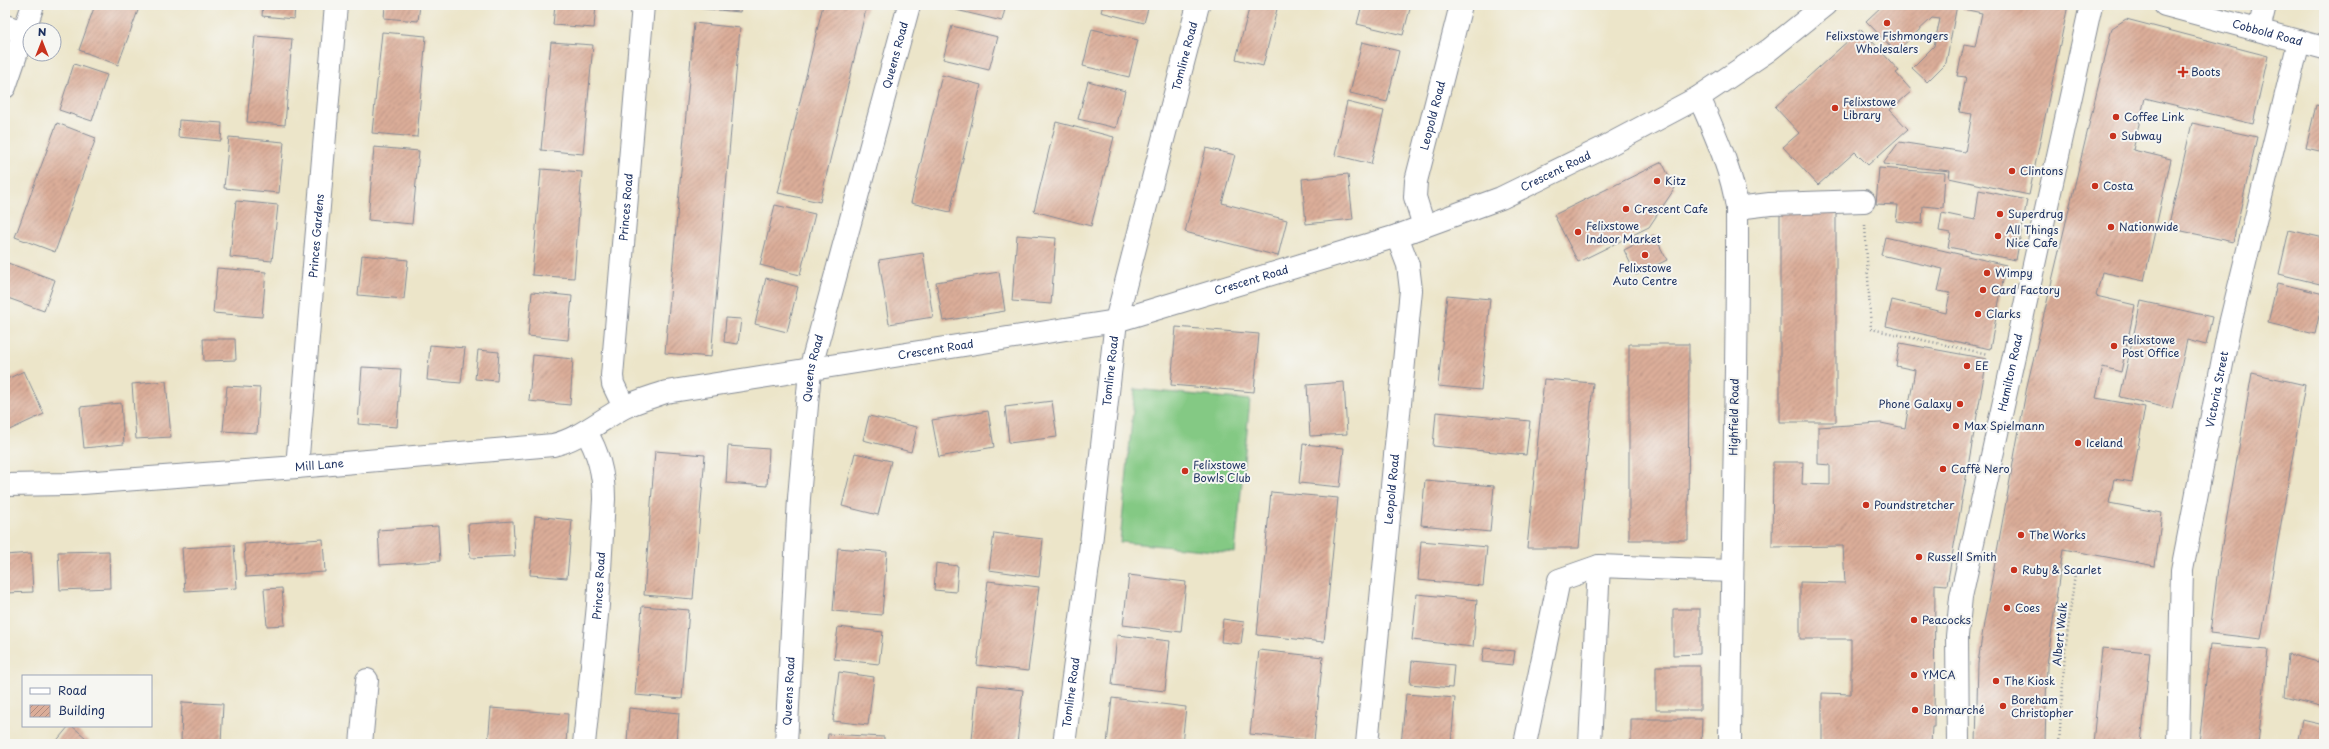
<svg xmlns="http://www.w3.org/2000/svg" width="2329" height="749" viewBox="0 0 2329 749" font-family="'Playpen Sans',sans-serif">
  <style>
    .grass { fill: #84c984; stroke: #507c71 }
    .building { fill: url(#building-hatch) }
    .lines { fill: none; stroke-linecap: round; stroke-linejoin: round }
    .minor-casing { stroke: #848a94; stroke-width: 24 }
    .major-casing { stroke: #848a94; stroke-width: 24 }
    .path { stroke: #848a94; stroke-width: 2.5; stroke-dasharray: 1 3; stroke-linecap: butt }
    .minor { stroke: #fff; stroke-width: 22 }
    .major { stroke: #fff; stroke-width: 22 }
    .poi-dot { fill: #c8321e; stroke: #f6f6f2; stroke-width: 1.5 }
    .labels { text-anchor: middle; stroke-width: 4; stroke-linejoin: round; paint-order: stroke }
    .street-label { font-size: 11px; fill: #1b2f5e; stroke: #f6f6f2 }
    .poi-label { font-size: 11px; fill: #1b2f5e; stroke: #f6f6f2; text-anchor: start }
  </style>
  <defs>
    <pattern id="building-hatch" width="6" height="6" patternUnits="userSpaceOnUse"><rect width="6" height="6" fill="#dbad99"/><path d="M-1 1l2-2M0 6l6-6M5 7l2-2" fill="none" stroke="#b18d80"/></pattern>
  </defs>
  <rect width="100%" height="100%" fill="#f6f6f2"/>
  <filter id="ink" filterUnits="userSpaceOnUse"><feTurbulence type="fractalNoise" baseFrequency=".025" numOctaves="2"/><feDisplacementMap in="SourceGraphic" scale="8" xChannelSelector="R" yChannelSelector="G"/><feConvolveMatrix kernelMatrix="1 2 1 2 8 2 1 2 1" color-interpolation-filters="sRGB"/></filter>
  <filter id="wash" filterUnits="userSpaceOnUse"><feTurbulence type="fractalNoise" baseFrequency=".012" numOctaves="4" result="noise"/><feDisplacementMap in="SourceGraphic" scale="16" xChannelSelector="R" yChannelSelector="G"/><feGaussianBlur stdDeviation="0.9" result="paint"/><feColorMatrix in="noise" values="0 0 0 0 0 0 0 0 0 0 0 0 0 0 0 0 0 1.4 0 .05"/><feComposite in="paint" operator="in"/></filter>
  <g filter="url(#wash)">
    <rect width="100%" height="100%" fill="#ece5c9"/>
    <path class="grass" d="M 1135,389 L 1250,400 L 1235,553 L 1120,542 Z"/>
    <g id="blocks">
      <path class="building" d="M 95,5 L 140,5 L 118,65 L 79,50 Z
        M 263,5 L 295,5 L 294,19 L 262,16 Z
        M 385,5 L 420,5 L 418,21 L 384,18 Z
        M 555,5 L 596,5 L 594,28 L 553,25 Z
        M 695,5 L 741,5 L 740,12 L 695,8 Z
        M 823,5 L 867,5 L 820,202 L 778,193 Z
        M 957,5 L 1006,5 L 1002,21 L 956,10 Z
        M 1103,5 L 1149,5 L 1144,23 L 1101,12 Z
        M 1250,5 L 1278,5 L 1263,66 L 1236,59 Z
        M 1362,5 L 1411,5 L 1403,35 L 1357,24 Z
        M 1883,5 L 1957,5 L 1946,63 L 1927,82 L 1912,68 L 1934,46 L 1940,19 L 1932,18 L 1896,52 L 1866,21 Z
        M 1964,5 L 2068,5 L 2029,195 L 1949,178 L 1950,171 L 1883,164 L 1899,142 L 1965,152 L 1972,114 L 1959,112 L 1966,77 L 1957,76 L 1964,45 L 1975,47 L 1982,13 L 1963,9 Z
        M 2126,19 L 2268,56 L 2253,124 L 2145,98 L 2133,150 L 2171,159 L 2144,281 L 2102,272 L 2096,296 L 2135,305 L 2121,372 L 2103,367 L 2096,398 L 2145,407 L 2132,482 L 2114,479 L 2109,503 L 2162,513 L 2155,566 L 2063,549 L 2047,665 L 2045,744 L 1976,744 L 1978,663 L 1984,623 L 2027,386 L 2112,28 Z
        M 694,23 L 740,28 L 711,357 L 665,353 Z
        M 952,26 L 998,37 L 989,70 L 943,59 Z
        M 1092,29 L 1138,40 L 1129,77 L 1083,66 Z
        M 1861,29 L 1899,71 L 1896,73 L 1912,91 L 1890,110 L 1908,129 L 1868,165 L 1855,152 L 1818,185 L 1783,147 L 1799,133 L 1775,107 Z
        M 382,32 L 426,36 L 417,137 L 372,133 Z
        M 255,36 L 292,39 L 285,125 L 247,122 Z
        M 551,42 L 593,45 L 583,154 L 541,150 Z
        M 1362,42 L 1399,51 L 1387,102 L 1350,93 Z
        M 74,64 L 107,75 L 92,121 L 59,110 Z
        M 942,75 L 981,85 L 950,212 L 911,203 Z
        M 1088,81 L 1125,91 L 1116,128 L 1078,119 Z
        M 1347,102 L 1384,111 L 1371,164 L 1335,155 Z
        M 2316,105 L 2324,107 L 2324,152 L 2306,148 Z
        M 179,120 L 222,123 L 221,141 L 178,137 Z
        M 1056,122 L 1114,137 L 1091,226 L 1034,211 Z
        M 57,123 L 96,138 L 55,252 L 15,237 Z
        M 2192,123 L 2257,137 L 2233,242 L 2168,228 Z
        M 229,137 L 284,142 L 279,193 L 224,188 Z
        M 374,147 L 419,151 L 412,224 L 368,220 Z
        M 1206,148 L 1235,155 L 1222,203 L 1287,220 L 1278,256 L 1185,232 Z
        M 1662,162 L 1675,188 L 1649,227 L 1578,262 L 1554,215 Z
        M 1879,168 L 1945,173 L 1943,208 L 1923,206 L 1922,224 L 1896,221 L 1898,205 L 1876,204 Z
        M 541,169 L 582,172 L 574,278 L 532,275 Z
        M 1348,174 L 1353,219 L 1306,224 L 1302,179 Z
        M 1979,190 L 2027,200 L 2016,260 L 1948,247 L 1951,233 L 1939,231 L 1942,213 L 1975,220 Z
        M 236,201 L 278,205 L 272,261 L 230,257 Z
        M 775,205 L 815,214 L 800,275 L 760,265 Z
        M 1780,213 L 1836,213 L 1836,422 L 1780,422 Z
        M 2289,230 L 2324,238 L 2324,285 L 2279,274 Z
        M 1017,235 L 1056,238 L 1051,304 L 1012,301 Z
        M 1654,235 L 1667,260 L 1636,275 L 1624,250 Z
        M 1885,237 L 2006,265 L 1990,349 L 1886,326 L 1892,300 L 1946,313 L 1950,293 L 1938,291 L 1943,269 L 1881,255 Z
        M 923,253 L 933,317 L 889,324 L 879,260 Z
        M 362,255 L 408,260 L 404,299 L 358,295 Z
        M 5,262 L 55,280 L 44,311 L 5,297 Z
        M 217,268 L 266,272 L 262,317 L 213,313 Z
        M 999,272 L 1005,311 L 943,321 L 936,282 Z
        M 766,278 L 798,287 L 787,332 L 755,324 Z
        M 2277,283 L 2324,294 L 2315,334 L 2268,323 Z
        M 532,292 L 572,296 L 568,340 L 528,336 Z
        M 1447,295 L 1490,299 L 1481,390 L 1438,386 Z
        M 2141,301 L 2212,317 L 2206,345 L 2187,340 L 2172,409 L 2120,397 Z
        M 726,318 L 741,319 L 738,344 L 724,342 Z
        M 1176,327 L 1259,334 L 1254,392 L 1171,385 Z
        M 203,339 L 235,339 L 236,360 L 204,361 Z
        M 1900,343 L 1987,359 L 1947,585 L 1935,584 L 1934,727 L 1932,727 L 1931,744 L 1822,744 L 1822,693 L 1851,694 L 1851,639 L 1800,639 L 1800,582 L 1845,583 L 1843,546 L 1772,547 L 1773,462 L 1803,462 L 1802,484 L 1830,485 L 1830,465 L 1818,464 L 1818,427 L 1881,423 L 1905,428 L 1915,370 L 1896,366 Z
        M 1629,344 L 1689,344 L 1688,540 L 1629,540 Z
        M 430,345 L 465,348 L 461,383 L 427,380 Z
        M 478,350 L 499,352 L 497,381 L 475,379 Z
        M 533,355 L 573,359 L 570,405 L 529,401 Z
        M 362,367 L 401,369 L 397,427 L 358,424 Z
        M 24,371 L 44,414 L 5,432 L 5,380 Z
        M 2252,373 L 2305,385 L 2261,639 L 2210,633 L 2218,568 Z
        M 1544,379 L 1593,383 L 1579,548 L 1527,548 Z
        M 166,381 L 171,437 L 136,439 L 132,384 Z
        M 1344,382 L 1347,434 L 1310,436 L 1307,385 Z
        M 227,386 L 260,388 L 257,433 L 223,431 Z
        M 1052,401 L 1057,437 L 1009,443 L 1005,407 Z
        M 121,403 L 124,444 L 84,448 L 80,407 Z
        M 988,411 L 994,447 L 939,457 L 932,420 Z
        M 1436,412 L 1530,421 L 1526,455 L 1433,446 Z
        M 869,416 L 917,427 L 911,452 L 863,440 Z
        M 1303,444 L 1344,448 L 1340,487 L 1299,483 Z
        M 728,446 L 769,449 L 767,486 L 726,483 Z
        M 655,451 L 705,455 L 693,599 L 644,595 Z
        M 855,453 L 891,461 L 878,515 L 842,506 Z
        M 1425,480 L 1494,486 L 1490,532 L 1421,525 Z
        M 1271,492 L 1338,498 L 1324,642 L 1257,635 Z
        M 535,516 L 572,520 L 567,578 L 530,575 Z
        M 513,521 L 515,556 L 470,558 L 468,524 Z
        M 438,526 L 440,561 L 380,565 L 378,530 Z
        M 994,533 L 1043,539 L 1039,577 L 989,570 Z
        M 323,539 L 325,572 L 246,577 L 244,544 Z
        M 1421,541 L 1487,547 L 1483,586 L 1418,580 Z
        M 234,545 L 237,588 L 185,591 L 182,548 Z
        M 838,548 L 887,552 L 882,615 L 833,611 Z
        M 109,551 L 110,588 L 60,590 L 58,552 Z
        M 31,553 L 33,592 L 5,593 L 5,555 Z
        M 936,563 L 958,566 L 956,592 L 934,590 Z
        M 1129,575 L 1186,582 L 1181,632 L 1123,625 Z
        M 988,581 L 1039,587 L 1028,671 L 977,665 Z
        M 282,588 L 285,625 L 267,626 L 264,589 Z
        M 1417,594 L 1477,600 L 1473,647 L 1412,640 Z
        M 642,606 L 689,610 L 682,699 L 635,695 Z
        M 1673,609 L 1700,609 L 1700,654 L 1673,655 Z
        M 1223,619 L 1244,622 L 1241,644 L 1221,642 Z
        M 838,627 L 883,632 L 879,664 L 834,659 Z
        M 1117,635 L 1170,641 L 1165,691 L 1112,685 Z
        M 2324,640 L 2324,707 L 2284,697 L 2288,654 L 2318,662 Z
        M 2210,645 L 2268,650 L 2258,744 L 2199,743 Z
        M 1484,648 L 1515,651 L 1513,665 L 1482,662 Z
        M 2102,648 L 2150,652 L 2141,744 L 2093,744 Z
        M 1259,650 L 1323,657 L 1314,741 L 1250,734 Z
        M 1412,661 L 1454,665 L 1452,688 L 1410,684 Z
        M 1656,666 L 1700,666 L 1700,710 L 1656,710 Z
        M 839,672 L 874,677 L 868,725 L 833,721 Z
        M 977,685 L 1023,690 L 1017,744 L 972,740 Z
        M 1406,694 L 1455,698 L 1451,744 L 1401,744 Z
        M 1112,698 L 1186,707 L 1182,744 L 1107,744 Z
        M 182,702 L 223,704 L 221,744 L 181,744 Z
        M 491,708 L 568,714 L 566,744 L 488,744 Z
        M 629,708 L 679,713 L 677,744 L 627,744 Z
        M 1631,719 L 1702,719 L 1701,744 L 1631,744 Z
        M 2302,720 L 2324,725 L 2324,744 L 2297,744 Z
        M 69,726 L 72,726 L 93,744 L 54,744 Z
        M 828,734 L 884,737 L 884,744 L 827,744 Z"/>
    </g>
  </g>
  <g filter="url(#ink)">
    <use href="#blocks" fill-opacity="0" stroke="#848a94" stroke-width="1"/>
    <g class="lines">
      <defs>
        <g id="minor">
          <path id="s1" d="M 2165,5 L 2324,48"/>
          <path d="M 5,26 L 24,32"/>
          <path d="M 2259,30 L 2265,5"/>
          <path d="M 1737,208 L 1770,204 L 1864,201"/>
          <path id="s2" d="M 1424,226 L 1415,197 L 1416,181 L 1461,5"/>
          <path id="s3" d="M 624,407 L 613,384 L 612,376 L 643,5"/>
          <path id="s4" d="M 297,467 L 336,5"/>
          <path id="s5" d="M 5,485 L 69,484 L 297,467 L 553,445 C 579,439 599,421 623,408 C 636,401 652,397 666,392 L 1116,321 L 1397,236"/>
          <path d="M 361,744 L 367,680"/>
          <path id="s6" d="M 584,744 L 598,605 L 604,499 C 604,474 599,453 586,432"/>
          <path id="s7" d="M 786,744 L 799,498 L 810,370 L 909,5"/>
          <path id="s8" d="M 1064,744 L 1091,544 L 1116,321 L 1198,5"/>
          <path d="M 1525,744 L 1559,580 L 1599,566 L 1731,571"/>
          <path d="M 1590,744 L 1599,566"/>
          <path id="s9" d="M 1958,744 L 1957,636 L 1961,597 L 2091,5"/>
          <path id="s10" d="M 2178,744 L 2182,570 L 2229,328 L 2299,41"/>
        </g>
        <g id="major">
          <path d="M 5,87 L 33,5"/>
          <path d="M 1699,97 C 1714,132 1732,170 1737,208 C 1738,386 1731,565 1730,744"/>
          <path id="s11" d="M 1367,744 L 1411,290 L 1408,265 L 1397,236 L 1501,198 L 1603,148 L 1699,97 L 1769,50 L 1825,5"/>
        </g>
      </defs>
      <use href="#minor" class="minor-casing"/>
      <use href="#major" class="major-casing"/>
      <path class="path" d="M 1865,225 L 1871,329 L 1988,354
        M 2059,744 L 2065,651 L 2075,573"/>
      <use href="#minor" class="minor"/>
      <use href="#major" class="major"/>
    </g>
  </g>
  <g class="poi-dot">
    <circle cx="1887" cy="23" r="4"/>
    <path d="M2181 66h4v4h4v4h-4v4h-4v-4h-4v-4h4z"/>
    <circle cx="1835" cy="108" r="4"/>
    <circle cx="2116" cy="117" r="4"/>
    <circle cx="2113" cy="136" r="4"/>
    <circle cx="2012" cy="171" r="4"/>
    <circle cx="1657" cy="181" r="4"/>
    <circle cx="2095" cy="186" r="4"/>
    <circle cx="1626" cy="209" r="4"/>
    <circle cx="2000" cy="214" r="4"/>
    <circle cx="2111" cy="227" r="4"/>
    <circle cx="1578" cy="232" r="4"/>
    <circle cx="1998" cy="236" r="4"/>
    <circle cx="1645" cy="255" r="4"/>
    <circle cx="1987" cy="273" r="4"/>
    <circle cx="1983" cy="290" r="4"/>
    <circle cx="1978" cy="314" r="4"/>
    <circle cx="2114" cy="346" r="4"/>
    <circle cx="1967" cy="366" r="4"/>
    <circle cx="1960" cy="404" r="4"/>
    <circle cx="1956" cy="426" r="4"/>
    <circle cx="2078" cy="443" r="4"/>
    <circle cx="1943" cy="469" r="4"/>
    <circle cx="1185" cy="471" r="4"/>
    <circle cx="1866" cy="505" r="4"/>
    <circle cx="2021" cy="535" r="4"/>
    <circle cx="1919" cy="557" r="4"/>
    <circle cx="2014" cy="570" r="4"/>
    <circle cx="2007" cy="608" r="4"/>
    <circle cx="1914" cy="620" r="4"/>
    <circle cx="1914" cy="675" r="4"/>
    <circle cx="1996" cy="681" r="4"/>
    <circle cx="2003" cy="706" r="4"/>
    <circle cx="1915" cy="710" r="4"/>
  </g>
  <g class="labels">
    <g class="street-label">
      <text dy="4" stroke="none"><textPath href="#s1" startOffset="106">Cobbold Road</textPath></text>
      <text dy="4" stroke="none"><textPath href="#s7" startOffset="701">Queens Road</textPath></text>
      <text dy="4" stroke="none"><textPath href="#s8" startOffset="700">Tomline Road</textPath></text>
      <text dy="4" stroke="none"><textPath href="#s2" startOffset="114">Leopold Road</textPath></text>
      <text dy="4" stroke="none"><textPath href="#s11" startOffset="684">Crescent Road</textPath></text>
      <text dy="4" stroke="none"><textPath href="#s3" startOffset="203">Princes Road</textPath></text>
      <text dy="4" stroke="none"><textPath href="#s4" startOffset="232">Princes Gardens</textPath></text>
      <text dy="4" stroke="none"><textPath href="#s5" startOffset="1272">Crescent Road</textPath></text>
      <text dy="4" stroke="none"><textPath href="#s5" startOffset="948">Crescent Road</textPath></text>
      <text dy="4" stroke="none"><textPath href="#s7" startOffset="377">Queens Road</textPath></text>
      <text dy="4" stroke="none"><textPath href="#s8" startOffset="376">Tomline Road</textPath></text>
      <text dy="4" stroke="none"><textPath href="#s9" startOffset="377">Hamilton Road</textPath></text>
      <text dy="4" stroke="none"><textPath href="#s10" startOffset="358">Victoria Street</textPath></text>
      <text transform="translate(1734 417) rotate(-89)" y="4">Highfield Road</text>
      <text dy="4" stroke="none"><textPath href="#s5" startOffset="315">Mill Lane</textPath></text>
      <text dy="4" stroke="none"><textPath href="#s11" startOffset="256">Leopold Road</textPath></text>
      <text dy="4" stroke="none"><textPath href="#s6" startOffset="159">Princes Road</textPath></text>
      <text transform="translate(2060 634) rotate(-84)" y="4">Albert Walk</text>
      <text dy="4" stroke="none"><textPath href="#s7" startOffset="53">Queens Road</textPath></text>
      <text dy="4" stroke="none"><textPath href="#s8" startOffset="52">Tomline Road</textPath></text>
    </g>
    <g class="poi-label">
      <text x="1887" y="40" text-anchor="middle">Felixstowe Fishmongers<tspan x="1887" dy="13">Wholesalers</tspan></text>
      <text x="2191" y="76">Boots</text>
      <text x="1843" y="106">Felixstowe<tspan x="1843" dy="13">Library</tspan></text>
      <text x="2124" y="121">Coffee Link</text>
      <text x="2121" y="140">Subway</text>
      <text x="2020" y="175">Clintons</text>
      <text x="1665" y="185">Kitz</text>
      <text x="2103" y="190">Costa</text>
      <text x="1634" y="213">Crescent Cafe</text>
      <text x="2008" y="218">Superdrug</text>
      <text x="1586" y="230">Felixstowe<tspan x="1586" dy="13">Indoor Market</tspan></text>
      <text x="2119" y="231">Nationwide</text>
      <text x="2006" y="234">All Things<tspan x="2006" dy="13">Nice Cafe</tspan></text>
      <text x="1645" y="272" text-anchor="middle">Felixstowe<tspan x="1645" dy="13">Auto Centre</tspan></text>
      <text x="1995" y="277">Wimpy</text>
      <text x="1991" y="294">Card Factory</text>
      <text x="1986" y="318">Clarks</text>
      <text x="2122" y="344">Felixstowe<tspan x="2122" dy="13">Post Office</tspan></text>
      <text x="1975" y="370">EE</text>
      <text x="1952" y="408" text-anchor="end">Phone Galaxy</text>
      <text x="1964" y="430">Max Spielmann</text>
      <text x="2086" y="447">Iceland</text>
      <text x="1193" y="469">Felixstowe<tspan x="1193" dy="13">Bowls Club</tspan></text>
      <text x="1951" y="473">Caffè Nero</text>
      <text x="1874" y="509">Poundstretcher</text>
      <text x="2029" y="539">The Works</text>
      <text x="1927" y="561">Russell Smith</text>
      <text x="2022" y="574">Ruby &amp; Scarlet</text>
      <text x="2015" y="612">Coes</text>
      <text x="1922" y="624">Peacocks</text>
      <text x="1922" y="679">YMCA</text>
      <text x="2004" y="685">The Kiosk</text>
      <text x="2011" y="704">Boreham<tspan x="2011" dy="13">Christopher</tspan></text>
      <text x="1923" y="714">Bonmarché</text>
    </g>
  </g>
  <rect width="2329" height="749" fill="none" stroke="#f6f6f2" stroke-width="20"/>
  <rect x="22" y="675" width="130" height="52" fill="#f6f6f2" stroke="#9ea6b7"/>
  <rect x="30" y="688" width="20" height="6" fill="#ffffff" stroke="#9ea6b7"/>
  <text x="58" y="695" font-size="12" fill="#1b2f5e">Road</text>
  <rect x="30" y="705" width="20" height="12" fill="url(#building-hatch)" stroke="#9ea6b7"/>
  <text x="58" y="715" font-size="12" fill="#1b2f5e">Building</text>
  <g transform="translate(42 42)"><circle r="19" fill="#f6f6f2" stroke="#9ea6b7"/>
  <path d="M0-3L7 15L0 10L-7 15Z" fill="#c8321e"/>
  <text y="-6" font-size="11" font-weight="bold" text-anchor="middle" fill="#1b2f5e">N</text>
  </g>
</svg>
